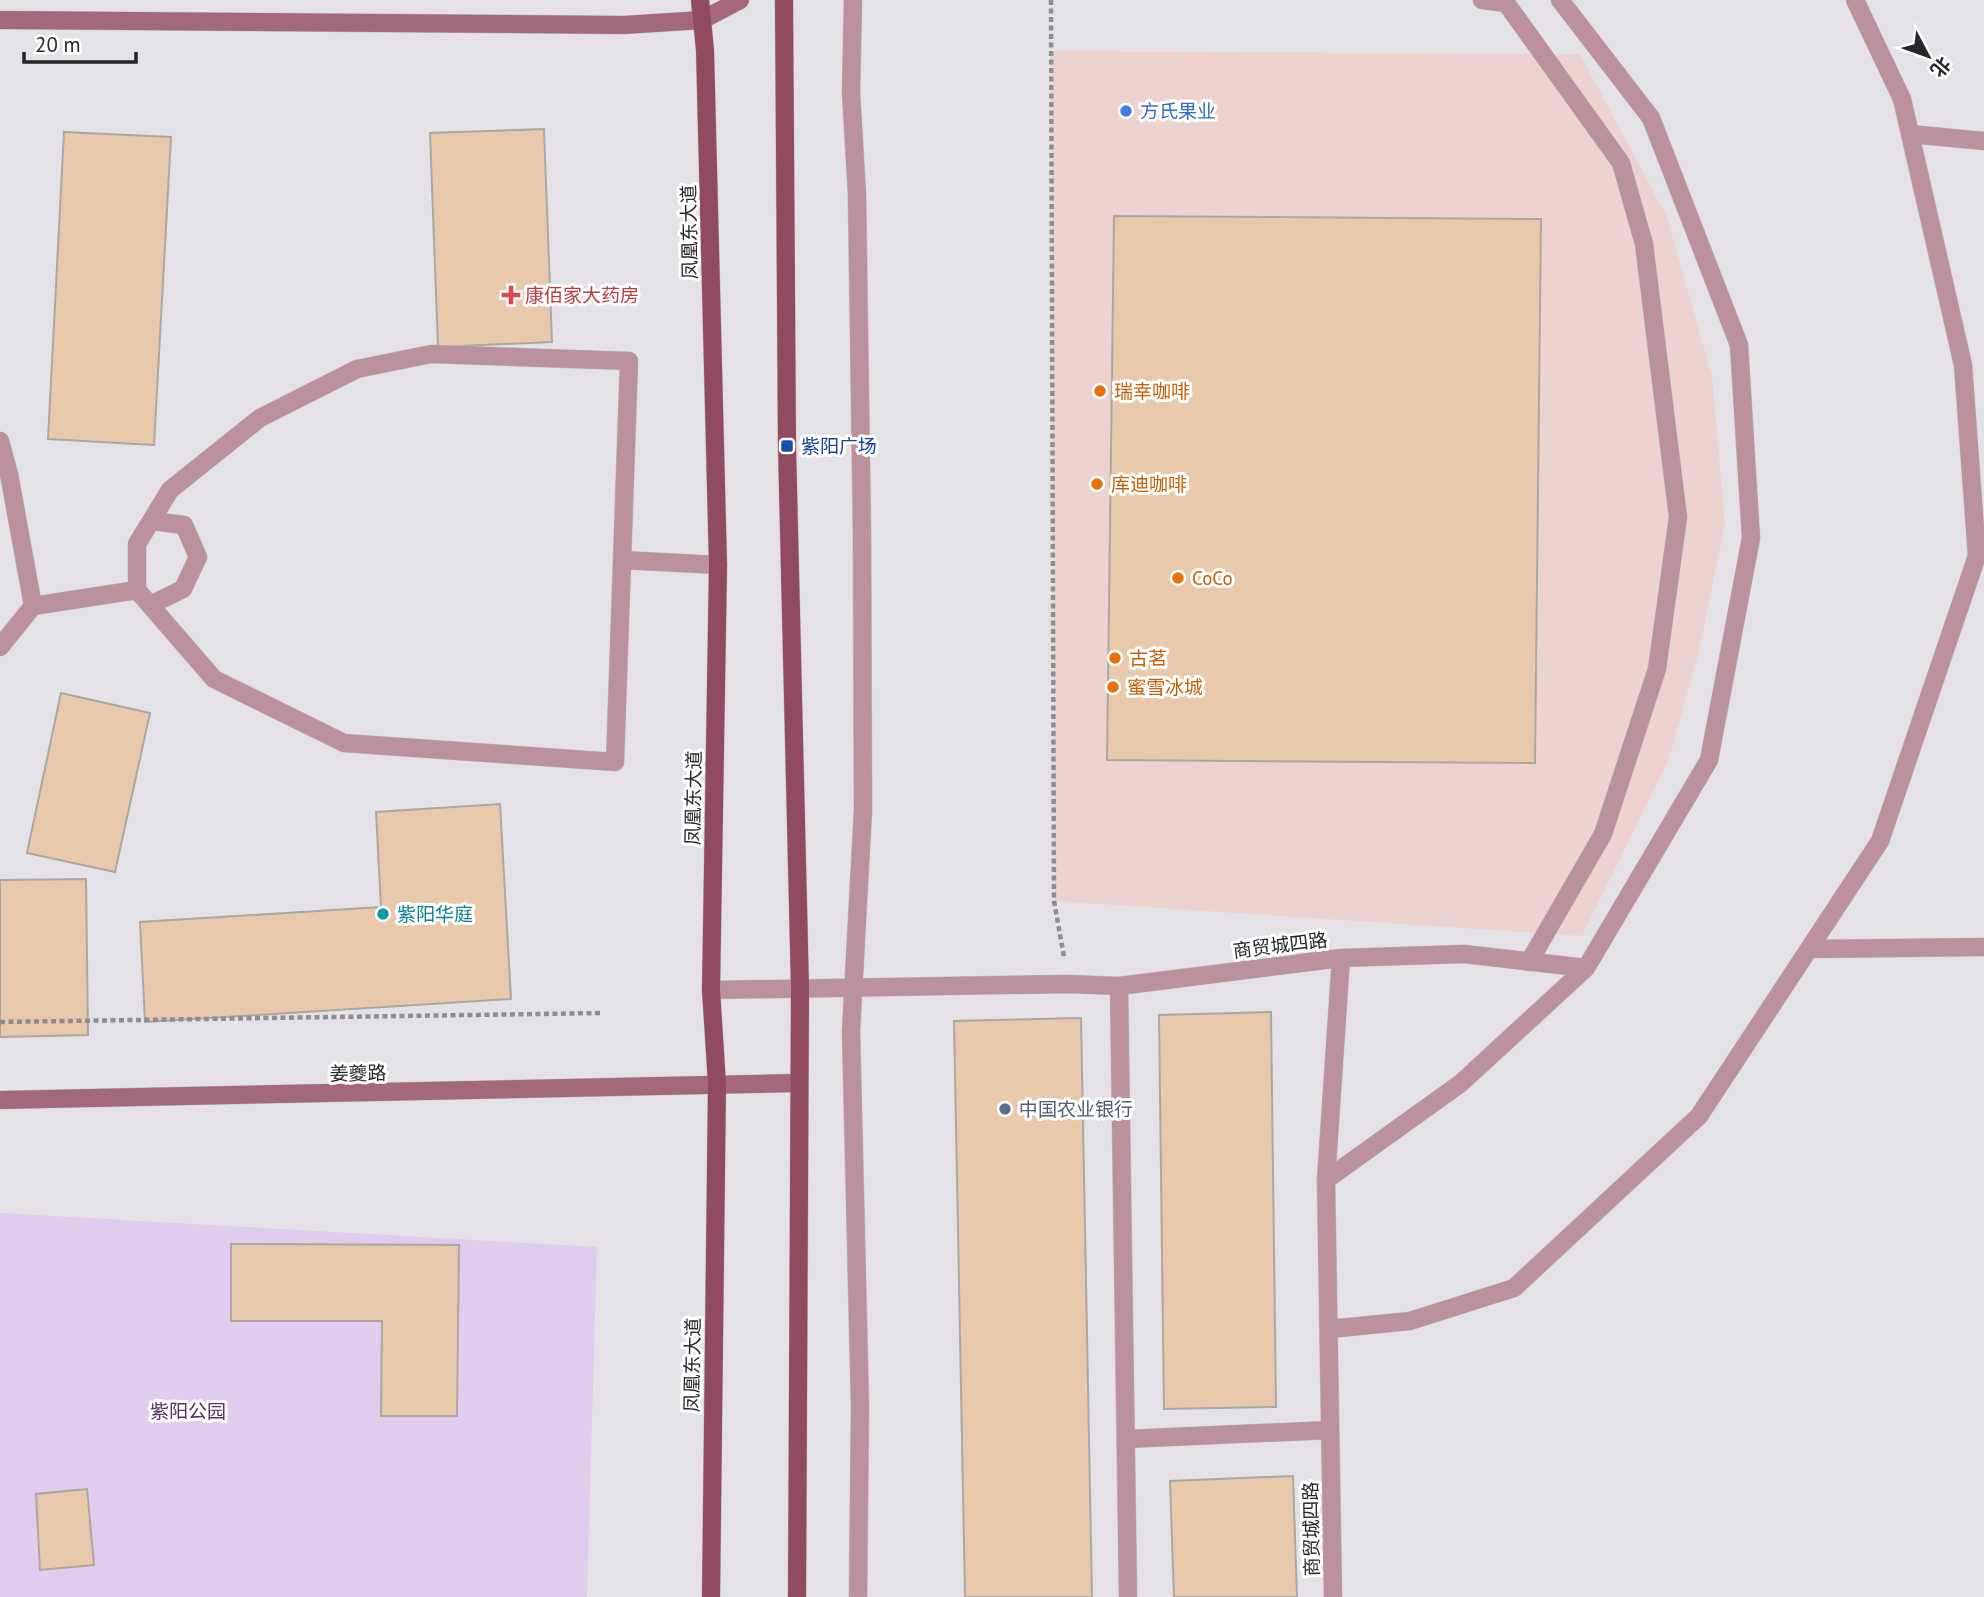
<svg xmlns="http://www.w3.org/2000/svg" width="1984" height="1597" viewBox="0 0 1984 1597" font-family="'PT Sans','Noto Sans SC',sans-serif">
  <style>
    .commercial { fill: #edd3cf }
    .green { fill: #e0ccec }
    .building { fill: #e9c9ac; stroke: #aba7a3; stroke-width: 2 }
    .lines { fill: none; stroke-linecap: round; stroke-linejoin: round }
    .lane-casing { stroke: #c3c0c5; stroke-width: 19 }
    .street-casing { stroke: #c3c0c5; stroke-width: 19 }
    .secondary-casing { stroke: #c3c0c5; stroke-width: 19 }
    .primary-casing { stroke: #c3c0c5; stroke-width: 19 }
    .path { stroke: #8f8d90; stroke-width: 4.5; stroke-dasharray: 5 3.5; stroke-linecap: butt }
    .lane { stroke: #ba919c; stroke-width: 18 }
    .street { stroke: #ba919c; stroke-width: 18 }
    .secondary { stroke: #a3697a; stroke-width: 18 }
    .primary { stroke: #914b61; stroke-width: 18 }
    .shop-dot { fill: #3f7fe0; stroke: #fff; stroke-width: 2.5 }
    .health-dot { fill: #e0444e; stroke: #fff; stroke-width: 2.5 }
    .food-dot { fill: #e8710a; stroke: #fff; stroke-width: 2.5 }
    .transit-dot { fill: #1a4fb4; stroke: #fff; stroke-width: 2.5 }
    .culture-dot { fill: #0f9aa8; stroke: #fff; stroke-width: 2.5 }
    .service-dot { fill: #5c6f8a; stroke: #fff; stroke-width: 2.5 }
    .labels { text-anchor: middle; stroke-width: 6; stroke-linejoin: round; paint-order: stroke }
    .shop-label { font-size: 19px; fill: #366cbe; stroke: #fff; text-anchor: start }
    .street-label { font-size: 19px; fill: #272628; stroke: #fff }
    .health-label { font-size: 19px; fill: #be3a42; stroke: #fff; text-anchor: start }
    .food-label { font-size: 19px; fill: #c56008; stroke: #fff; text-anchor: start }
    .transit-label { font-size: 19px; fill: #164399; stroke: #fff; text-anchor: start }
    .culture-label { font-size: 19px; fill: #0d838f; stroke: #fff; text-anchor: start }
    .service-label { font-size: 19px; fill: #4e5e75; stroke: #fff; text-anchor: start }
    .park-label { font-size: 19px; fill: #523361; stroke: #fff }
  </style>
  <rect width="100%" height="100%" fill="#e5e2e7"/>
  <path class="commercial" d="M 1051,51 L 1580,54 L 1667,217 L 1712,377 L 1725,524 L 1699,651 L 1669,759 L 1582,936 L 1054,901 Z"/>
  <path class="green" d="M 0,1213 L 597,1247 L 587,1597 L 0,1597 Z"/>
  <path class="building" d="M 544,129 L 552,342 L 438,347 L 430,133 Z
    M 64,132 L 171,137 L 154,445 L 48,439 Z
    M 1114,216 L 1541,219 L 1535,763 L 1107,760 Z
    M 61,693 L 150,713 L 115,872 L 27,853 Z
    M 500,804 L 511,999 L 145,1022 L 140,922 L 381,907 L 376,812 Z
    M 86,879 L 88,1035 L 0,1037 L 0,880 Z
    M 1271,1012 L 1276,1407 L 1164,1409 L 1159,1015 Z
    M 1081,1018 L 1092,1597 L 965,1597 L 954,1021 Z
    M 231,1244 L 459,1245 L 457,1416 L 381,1416 L 382,1321 L 231,1321 Z
    M 1293,1476 L 1297,1597 L 1174,1597 L 1170,1481 Z
    M 87,1489 L 94,1565 L 40,1570 L 36,1494 Z"/>
  <g class="lines">
    <defs>
      <path id="lane" d="M 853,0 L 851,92 L 857,195 L 862,535 L 863,810 L 851,1031 L 860,1406 L 858,1597
        M 1506,3 L 1621,163 L 1644,244 L 1678,517 L 1657,669 L 1603,834 L 1529,962
        M 1910,134 L 1984,141
        M 431,354 L 629,361 L 615,762 L 344,743 L 214,679 L 137,590 L 137,544 L 170,490 L 260,418 L 357,369 Z
        M 0,441 L 9,474 L 33,606
        M 622,560 L 718,565
        M 150,605 L 183,589 L 198,557 L 184,525 L 152,521
        M 0,647 L 33,606 L 137,590
        M 1809,949 L 1984,947
        M 1329,1329 L 1410,1321 L 1514,1288 L 1699,1116 L 1880,841 L 1977,556 L 1963,365 L 1902,99 L 1855,0"/>
      <path id="street" d="M 1482,0 L 1506,3 L 1505,0
        M 1341,958 L 1464,954 L 1586,968
        M 1119,986 L 1128,1597
        M 711,990 L 1068,984 L 1119,986 L 1341,958 L 1326,1180 L 1333,1597
        M 1326,1180 L 1461,1083 L 1586,968 L 1709,760 L 1751,538 L 1739,345 L 1651,118 L 1560,0
        M 1126,1439 L 1330,1430"/>
      <path id="secondary" d="M 0,20 L 624,25 L 702,20 L 740,0
        M 0,1100 L 798,1083"/>
      <path id="primary" d="M 700,0 L 705,50 L 718,565 L 711,990 L 717,1084 L 711,1597
        M 784,0 L 787,446 L 800,989 L 797,1597"/>
    </defs>
    <use href="#lane" class="lane-casing"/>
    <use href="#street" class="street-casing"/>
    <use href="#secondary" class="secondary-casing"/>
    <use href="#primary" class="primary-casing"/>
    <path class="path" d="M 1051,0 L 1054,901 L 1064,957
      M 0,1022 L 603,1013"/>
    <use href="#lane" class="lane"/>
    <use href="#street" class="street"/>
    <use href="#secondary" class="secondary"/>
    <use href="#primary" class="primary"/>
  </g>
  <circle class="shop-dot" cx="1126" cy="111" r="7"/>
  <path class="health-dot" d="M507.5 284.5h7v7h7v7h-7v7h-7v-7h-7v-7h7z"/>
  <g class="food-dot">
    <circle cx="1100" cy="391" r="7"/>
    <circle cx="1097" cy="484" r="7"/>
    <circle cx="1178" cy="578" r="7"/>
    <circle cx="1115" cy="658" r="7"/>
    <circle cx="1113" cy="687" r="7"/>
  </g>
  <rect class="transit-dot" x="780" y="439" width="14" height="14" rx="3.5"/>
  <circle class="culture-dot" cx="383" cy="914" r="7"/>
  <circle class="service-dot" cx="1005" cy="1109" r="7"/>
  <g class="labels">
    <g class="shop-label">
      <text x="1140" y="118">方氏果业</text>
    </g>
    <g class="street-label">
      <text transform="translate(689 232) rotate(-91)" y="7">凤凰东大道</text>
      <text transform="translate(693 798) rotate(-89)" y="7">凤凰东大道</text>
      <text transform="translate(1280 945) rotate(-7)" y="7">商贸城四路</text>
      <text transform="translate(358 1073) rotate(-1)" y="7">姜夔路</text>
      <text transform="translate(692 1365) rotate(-89)" y="7">凤凰东大道</text>
      <text transform="translate(1311 1529) rotate(-91)" y="7">商贸城四路</text>
    </g>
    <g class="health-label">
      <text x="525" y="302">康佰家大药房</text>
    </g>
    <g class="food-label">
      <text x="1114" y="398">瑞幸咖啡</text>
      <text x="1111" y="491">库迪咖啡</text>
      <text x="1192" y="585">CoCo</text>
      <text x="1129" y="665">古茗</text>
      <text x="1127" y="694">蜜雪冰城</text>
    </g>
    <g class="transit-label">
      <text x="801" y="453">紫阳广场</text>
    </g>
    <g class="culture-label">
      <text x="397" y="921">紫阳华庭</text>
    </g>
    <g class="service-label">
      <text x="1019" y="1116">中国农业银行</text>
    </g>
    <g class="park-label">
      <text x="188" y="1418">紫阳公园</text>
    </g>
  </g>
  <g transform="translate(1928 56) rotate(131)" stroke="#ffffff" stroke-width="5" paint-order="stroke">
  <path d="M0-5L12 26L0 18L-12 26Z" fill="#272628"/>
  <text y="-10" font-size="19" font-weight="bold" text-anchor="middle" fill="#272628">北</text>
  </g>
  <path d="M24 52v10h112v-10" fill="none" stroke="#272628" stroke-width="3.5"/>
  <text x="35" y="52" font-size="21" fill="#272628" stroke="#ffffff" stroke-width="5" paint-order="stroke">20 m</text>
</svg>
